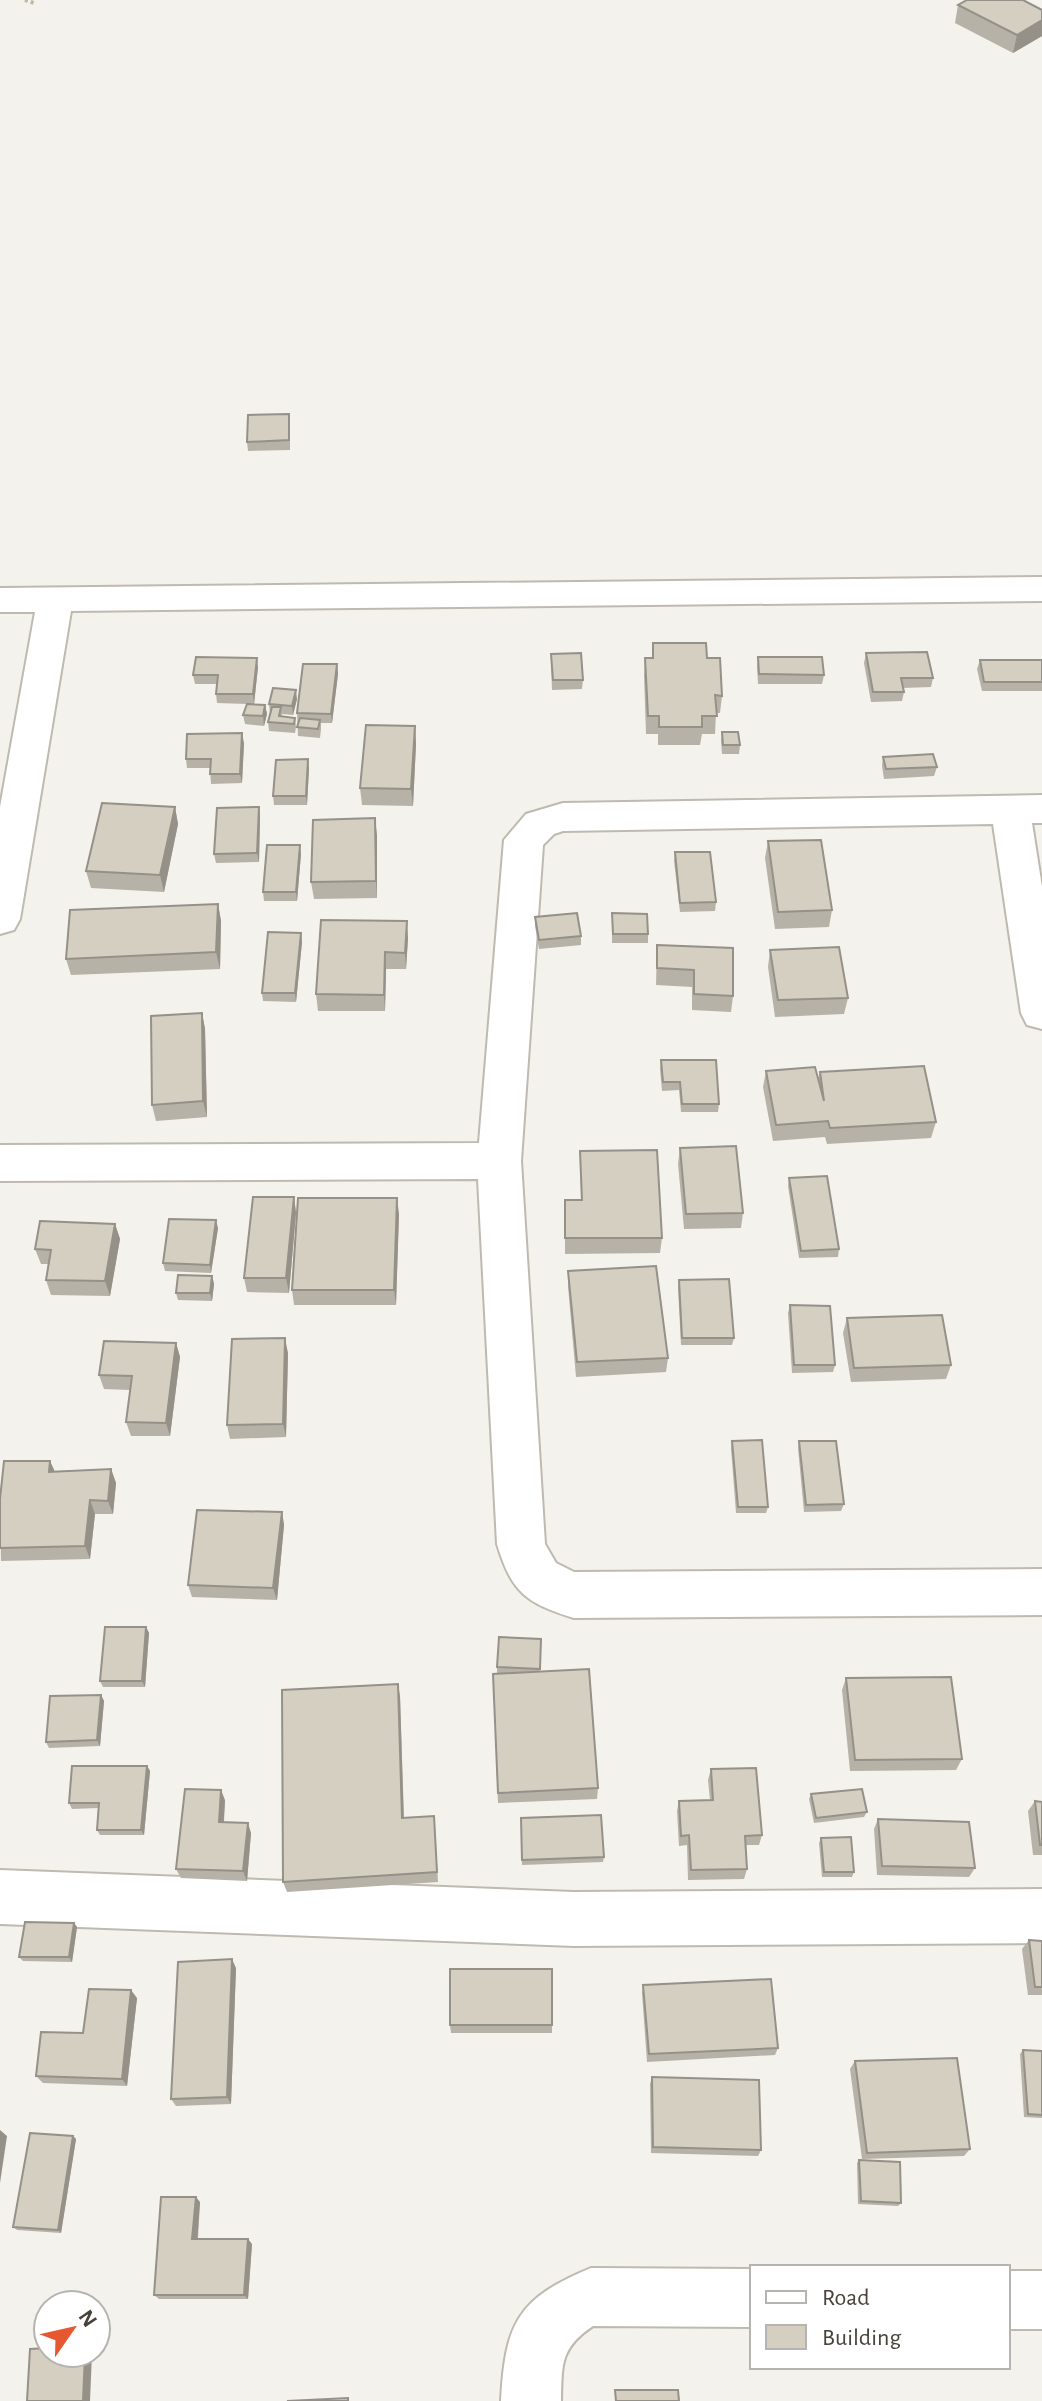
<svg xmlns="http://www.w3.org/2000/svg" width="1042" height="2401" viewBox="0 0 1042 2401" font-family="'Alegreya Sans',sans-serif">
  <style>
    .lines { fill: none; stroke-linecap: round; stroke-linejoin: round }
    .street-casing { stroke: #bfbaaf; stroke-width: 4 }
    .path { stroke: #bfb7a1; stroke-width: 4; stroke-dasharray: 3 3; stroke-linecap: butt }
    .street { fill: #fff; fill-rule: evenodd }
    .wall { fill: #b7b2a7 }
    .shaded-wall { fill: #959188 }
    .building { fill: #d5cfc2; stroke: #959188; stroke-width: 2 }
  </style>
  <rect width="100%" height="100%" fill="#f4f2ec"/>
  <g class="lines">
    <defs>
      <path id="street" d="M 1042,577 L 1042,601 L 71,611 L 20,919 L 14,930 L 0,934 L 0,807 L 35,612 L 0,612 L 0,588 Z
        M 1042,795 L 1042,823 L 1032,823 L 1042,887 L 1042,1029 L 1027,1025 L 1021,1013 L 993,824 L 563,831 L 554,834 L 543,845 L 521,1161 L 545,1544 L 556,1563 L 574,1572 L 1042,1569 L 1042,1615 L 574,1618 C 526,1603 512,1593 497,1544 L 478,1179 L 0,1181 L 0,1145 L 479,1143 L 504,840 L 526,814 L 563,803 Z
        M 0,1870 L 574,1892 L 1042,1889 L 1042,1943 L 574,1946 L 0,1924 Z
        M 591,2268 L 752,2269 L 752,2327 L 593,2326 C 560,2348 562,2364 561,2401 L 501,2401 C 505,2323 518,2298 591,2268 Z
        M 1008,2271 L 1042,2271 L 1042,2329 L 1008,2329 Z"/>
    </defs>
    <use href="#street" class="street-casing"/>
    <path class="path" d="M 25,0 L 34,3"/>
    <use href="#street" class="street"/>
  </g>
  <path class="wall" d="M 958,5 L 1042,10 L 1042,36 L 1013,53 L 955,23 Z
    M 290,424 L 290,450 L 248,451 L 247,442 Z
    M 653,643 L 707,658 L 722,696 L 720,713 L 716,713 L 715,734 L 702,734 L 700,745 L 658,745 L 658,734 L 646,734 L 644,676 L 645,658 L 652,658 Z
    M 866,653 L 933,678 L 931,687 L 903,688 L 904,692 L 902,701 L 871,702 L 864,663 Z
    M 758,657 L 824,675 L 822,684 L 758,684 L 757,666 Z
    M 980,660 L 1042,660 L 1042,691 L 982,691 L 977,669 Z
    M 551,663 L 583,680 L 582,689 L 552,690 Z
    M 337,664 L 338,674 L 332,723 L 321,723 L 321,729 L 320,738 L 298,736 L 297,713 Z
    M 258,667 L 254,704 L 265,705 L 267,714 L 264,726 L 245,724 L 243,715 L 247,704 L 217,703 L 216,694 L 217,684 L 195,684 L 193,675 Z
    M 297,699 L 293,715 L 282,714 L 282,717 L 295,718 L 296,727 L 295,733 L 269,731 L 268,722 L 270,713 L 269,704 Z
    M 415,726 L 416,744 L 413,806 L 362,805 L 360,788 Z
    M 722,732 L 740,745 L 739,754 L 722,754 L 721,741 Z
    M 244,743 L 242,783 L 211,784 L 210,768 L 187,768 L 186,759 Z
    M 883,757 L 937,767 L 934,776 L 884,779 L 882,766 Z
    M 309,768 L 307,805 L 274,805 L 273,796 Z
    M 175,807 L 178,824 L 164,892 L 91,888 L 86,871 Z
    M 260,816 L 259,862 L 216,863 L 214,854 Z
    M 377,835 L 377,898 L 314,899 L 311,882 Z
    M 768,841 L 832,910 L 829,927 L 775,929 L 765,858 Z
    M 675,852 L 716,902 L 715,911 L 680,912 L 674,861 Z
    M 301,854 L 297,901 L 264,901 L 263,892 Z
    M 218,904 L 221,921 L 220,969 L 71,975 L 66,959 Z
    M 612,913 L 648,934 L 648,943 L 612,943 Z
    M 535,917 L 581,936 L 581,945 L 539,949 L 535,926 Z
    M 301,933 L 302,942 L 296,1002 L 263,1001 L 262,993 Z
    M 408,938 L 406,969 L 386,969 L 385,1011 L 318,1011 L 316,994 Z
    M 657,945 L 733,996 L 731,1012 L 692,1010 L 692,987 L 656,985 Z
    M 770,950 L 848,998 L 844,1014 L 775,1017 L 768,967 Z
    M 202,1013 L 205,1029 L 207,1117 L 156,1121 L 152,1105 Z
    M 661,1060 L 719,1104 L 718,1112 L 681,1112 L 679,1090 L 662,1091 L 660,1069 Z
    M 766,1071 L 818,1079 L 820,1072 L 936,1122 L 931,1138 L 827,1144 L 825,1137 L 773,1141 L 763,1087 Z
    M 680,1148 L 743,1213 L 741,1228 L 684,1229 L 678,1164 Z
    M 580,1151 L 662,1238 L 660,1253 L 565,1254 L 565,1200 L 581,1200 Z
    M 789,1178 L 839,1249 L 838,1257 L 799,1258 L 788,1186 Z
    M 294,1197 L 296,1213 L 289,1293 L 247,1292 L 244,1278 Z
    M 399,1214 L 396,1305 L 294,1305 L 292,1290 Z
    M 115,1224 L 120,1239 L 110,1296 L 51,1295 L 46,1280 L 48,1264 L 41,1264 L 35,1249 Z
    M 218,1228 L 211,1273 L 165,1271 L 163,1263 Z
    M 568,1271 L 668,1358 L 666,1372 L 576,1377 L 568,1286 Z
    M 212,1276 L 214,1284 L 212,1301 L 178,1300 L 176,1293 Z
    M 679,1280 L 734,1338 L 732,1345 L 681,1345 L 678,1288 Z
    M 790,1305 L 835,1365 L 833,1372 L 792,1373 L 788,1313 Z
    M 847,1318 L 951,1365 L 946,1379 L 851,1382 L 843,1333 Z
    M 176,1343 L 180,1357 L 170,1436 L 131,1436 L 126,1422 L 130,1390 L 104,1389 L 99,1375 Z
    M 288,1353 L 286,1437 L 230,1439 L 227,1425 Z
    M 732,1441 L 768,1507 L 766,1513 L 736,1513 L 731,1448 Z
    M 799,1441 L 844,1504 L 841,1511 L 804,1512 L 798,1448 Z
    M 50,1461 L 54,1471 L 111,1469 L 116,1483 L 113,1514 L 95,1514 L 90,1559 L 1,1561 L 0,1499 Z
    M 282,1512 L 284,1525 L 277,1600 L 192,1597 L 188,1585 Z
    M 146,1627 L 149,1633 L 145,1687 L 103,1687 L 100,1681 Z
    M 541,1639 L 540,1671 L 598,1788 L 597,1799 L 498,1803 L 493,1674 L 497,1673 L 497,1667 Z
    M 846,1678 L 962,1759 L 956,1770 L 850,1771 L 842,1690 Z
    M 101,1695 L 104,1701 L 100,1746 L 49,1748 L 46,1742 Z
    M 400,1696 L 404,1818 L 435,1826 L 438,1882 L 287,1892 L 283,1882 Z
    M 147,1766 L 150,1771 L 144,1835 L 100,1835 L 97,1830 L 99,1808 L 72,1809 L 69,1803 Z
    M 711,1769 L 762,1835 L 759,1845 L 746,1845 L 747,1869 L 744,1879 L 688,1880 L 687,1845 L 679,1846 L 677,1811 L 679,1801 L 710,1800 L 708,1780 Z
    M 811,1794 L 867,1812 L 864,1817 L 814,1823 L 809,1799 Z
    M 225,1800 L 224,1822 L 251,1833 L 247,1881 L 181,1878 L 176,1869 Z
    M 1035,1801 L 1042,1802 L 1042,1855 L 1033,1855 L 1028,1811 Z
    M 521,1818 L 604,1857 L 603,1862 L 522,1865 Z
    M 878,1819 L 975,1868 L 969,1877 L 877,1875 L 874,1829 Z
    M 821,1838 L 854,1872 L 852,1877 L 822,1877 L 819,1843 Z
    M 74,1923 L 77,1927 L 72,1962 L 23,1961 L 19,1957 Z
    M 1029,1940 L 1042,1941 L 1042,1995 L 1028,1995 L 1022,1949 Z
    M 236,1968 L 231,2104 L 176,2106 L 171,2099 Z
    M 643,1985 L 778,2048 L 775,2055 L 647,2062 L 642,1993 Z
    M 137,1998 L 127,2086 L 43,2083 L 36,2076 Z
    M 450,2025 L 552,2025 L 552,2033 L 451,2033 Z
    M 1023,2050 L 1042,2051 L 1042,2118 L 1024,2117 L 1020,2054 Z
    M 855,2061 L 970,2149 L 964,2156 L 862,2159 L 850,2069 Z
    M 652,2077 L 761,2150 L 758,2156 L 651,2153 L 650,2084 Z
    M 73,2136 L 76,2139 L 61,2233 L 17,2230 L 13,2227 Z
    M 859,2160 L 901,2203 L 898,2206 L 858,2204 L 857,2163 Z
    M 200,2202 L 198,2239 L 252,2244 L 248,2299 L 159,2299 L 154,2295 Z"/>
  <path class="shaded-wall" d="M 1042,20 L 1042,36 L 1013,53 L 1017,35 Z
    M 257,658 L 258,667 L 254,704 L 253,694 Z
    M 337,664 L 338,674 L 332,723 L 331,714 Z
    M 296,690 L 297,699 L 293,715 L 292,706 Z
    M 265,705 L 267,714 L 264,726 L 263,716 Z
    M 415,726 L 416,744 L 413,806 L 411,789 Z
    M 242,733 L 244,743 L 242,783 L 240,774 Z
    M 308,759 L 309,768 L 307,805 L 306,796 Z
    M 175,807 L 178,824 L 164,892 L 160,875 Z
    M 259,807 L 260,816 L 259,862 L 257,853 Z
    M 375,818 L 377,835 L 377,898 L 376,881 Z
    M 300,845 L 301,854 L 297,901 L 296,892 Z
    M 218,904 L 221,921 L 220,969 L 216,952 Z
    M 407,921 L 408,938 L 406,969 L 405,953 Z
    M 301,933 L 302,942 L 296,1002 L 295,993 Z
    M 385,952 L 386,969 L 385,1011 L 384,995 Z
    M 202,1013 L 205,1029 L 207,1117 L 203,1101 Z
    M 294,1197 L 296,1213 L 289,1293 L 286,1278 Z
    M 397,1198 L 399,1214 L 396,1305 L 394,1290 Z
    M 216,1220 L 218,1228 L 211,1273 L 210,1265 Z
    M 115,1224 L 120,1239 L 110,1296 L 105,1281 Z
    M 212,1276 L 214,1284 L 212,1301 L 210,1293 Z
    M 285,1338 L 288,1353 L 286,1437 L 283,1424 Z
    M 176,1343 L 180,1357 L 170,1436 L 166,1423 Z
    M 50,1461 L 56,1474 L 49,1472 Z
    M 111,1469 L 116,1483 L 113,1514 L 108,1501 Z
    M 90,1500 L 95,1514 L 90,1559 L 85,1546 Z
    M 282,1512 L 284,1525 L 277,1600 L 273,1588 Z
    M 146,1627 L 149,1633 L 145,1687 L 142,1681 Z
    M 398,1684 L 400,1696 L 404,1828 L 402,1818 Z
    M 101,1695 L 104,1701 L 100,1746 L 97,1740 Z
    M 147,1766 L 150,1771 L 144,1835 L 141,1830 Z
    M 221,1790 L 225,1800 L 223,1832 L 219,1822 Z
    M 248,1823 L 251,1833 L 247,1881 L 243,1871 Z
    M 74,1923 L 77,1927 L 72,1962 L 69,1957 Z
    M 232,1959 L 236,1968 L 231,2104 L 227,2097 Z
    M 131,1990 L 137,1998 L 127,2086 L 122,2079 Z
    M 0,2130 L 7,2136 L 0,2183 Z
    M 73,2136 L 76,2139 L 61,2233 L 58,2230 Z
    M 196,2197 L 200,2202 L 197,2243 L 192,2239 Z
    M 248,2239 L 252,2244 L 248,2299 L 244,2295 Z
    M 85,2353 L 92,2353 L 90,2401 L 83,2401 Z"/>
  <path class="building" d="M 967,0 L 1023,0 L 1042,10 L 1042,20 L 1017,35 L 958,5 Z
    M 289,414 L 289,440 L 247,442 L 248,415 Z
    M 653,643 L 706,643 L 707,658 L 720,658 L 722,696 L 715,695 L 717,716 L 702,716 L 702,727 L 659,727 L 659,716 L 648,716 L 645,658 L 653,658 Z
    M 927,652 L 933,678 L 901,678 L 904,692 L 873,692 L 866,653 Z
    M 581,653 L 583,680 L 553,680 L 551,654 Z
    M 196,657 L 257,658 L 253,694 L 216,694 L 218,675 L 193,675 Z
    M 758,657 L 822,657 L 824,675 L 759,674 Z
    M 980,660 L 1042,660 L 1042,682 L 984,682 Z
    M 303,664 L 337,664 L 331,714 L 297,713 Z
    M 273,688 L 296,690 L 292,706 L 269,704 Z
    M 247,704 L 265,705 L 263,716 L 243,715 Z
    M 272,707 L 281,707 L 279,716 L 295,718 L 294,724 L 268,722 Z
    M 300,718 L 320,720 L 318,729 L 297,727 Z
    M 366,725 L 415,726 L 411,789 L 360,788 Z
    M 722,732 L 738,732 L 740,745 L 723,745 Z
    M 242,733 L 240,774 L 210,774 L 211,759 L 186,759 L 187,734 Z
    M 933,754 L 937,767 L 886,769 L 883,757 Z
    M 308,759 L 306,796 L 273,796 L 276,760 Z
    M 102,803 L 175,807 L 160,875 L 86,871 Z
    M 259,807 L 257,853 L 214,854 L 217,808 Z
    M 375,818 L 376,881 L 311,882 L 313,820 Z
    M 821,840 L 832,910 L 778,912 L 768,841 Z
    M 267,845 L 300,845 L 296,892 L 263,892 Z
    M 675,852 L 710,852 L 716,902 L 680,903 Z
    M 218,904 L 216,952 L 66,959 L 70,910 Z
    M 577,913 L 581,936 L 539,940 L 535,917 Z
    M 612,913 L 647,914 L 648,934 L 613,934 Z
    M 321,920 L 407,921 L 405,953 L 385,952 L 384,995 L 316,994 Z
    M 268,932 L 301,933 L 295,993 L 262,993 Z
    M 657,945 L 733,948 L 733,996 L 694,994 L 694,970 L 657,968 Z
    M 839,947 L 848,998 L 778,1000 L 770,950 Z
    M 202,1013 L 203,1101 L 152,1105 L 151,1016 Z
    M 661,1060 L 716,1060 L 719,1104 L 682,1104 L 680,1082 L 663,1082 Z
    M 924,1066 L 936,1122 L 830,1128 L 828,1121 L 776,1125 L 766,1071 L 815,1067 L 824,1101 L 820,1072 Z
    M 736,1146 L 743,1213 L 686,1214 L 680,1148 Z
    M 657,1150 L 662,1238 L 565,1238 L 565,1200 L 582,1200 L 580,1151 Z
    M 827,1176 L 839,1249 L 801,1251 L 789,1178 Z
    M 253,1197 L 294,1197 L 286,1278 L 244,1278 Z
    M 298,1198 L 397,1198 L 394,1290 L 292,1290 Z
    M 169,1219 L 216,1220 L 210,1265 L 163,1263 Z
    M 40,1221 L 115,1224 L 105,1281 L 46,1280 L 51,1250 L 35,1249 Z
    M 656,1266 L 668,1358 L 577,1362 L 568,1271 Z
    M 178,1275 L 212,1276 L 210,1293 L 176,1293 Z
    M 729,1279 L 734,1338 L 682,1338 L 679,1280 Z
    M 790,1305 L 830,1306 L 835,1365 L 794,1365 Z
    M 942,1315 L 951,1365 L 854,1368 L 847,1318 Z
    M 285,1338 L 283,1424 L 227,1425 L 232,1339 Z
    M 104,1341 L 176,1343 L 166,1423 L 126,1422 L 132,1376 L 99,1375 Z
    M 762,1440 L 768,1507 L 738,1507 L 732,1441 Z
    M 799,1441 L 836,1441 L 844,1504 L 806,1505 Z
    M 4,1461 L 50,1461 L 49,1472 L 111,1469 L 108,1501 L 90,1500 L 85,1546 L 0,1548 L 0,1499 Z
    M 197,1510 L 282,1512 L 273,1588 L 188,1585 Z
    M 105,1627 L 146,1627 L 142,1681 L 100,1681 Z
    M 499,1637 L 541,1639 L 540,1669 L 497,1667 Z
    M 589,1669 L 598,1788 L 498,1793 L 493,1674 Z
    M 951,1677 L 962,1759 L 855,1760 L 846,1678 Z
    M 398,1684 L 402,1818 L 434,1816 L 437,1872 L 283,1882 L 282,1690 Z
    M 101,1695 L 97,1740 L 46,1742 L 50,1696 Z
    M 72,1766 L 147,1766 L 141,1830 L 97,1830 L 99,1803 L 69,1803 Z
    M 756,1768 L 762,1835 L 745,1836 L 747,1869 L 691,1870 L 689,1835 L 681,1836 L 679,1801 L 713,1800 L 711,1769 Z
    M 185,1789 L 221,1790 L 219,1822 L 248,1823 L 243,1871 L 176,1869 Z
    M 862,1789 L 867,1812 L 816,1818 L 811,1794 Z
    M 1035,1801 L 1042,1802 L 1042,1845 L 1040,1845 Z
    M 601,1815 L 604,1857 L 522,1860 L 521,1818 Z
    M 878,1819 L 969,1822 L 975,1868 L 882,1866 Z
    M 851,1837 L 854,1872 L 824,1872 L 821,1838 Z
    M 25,1922 L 74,1923 L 69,1957 L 19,1957 Z
    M 1029,1940 L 1042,1941 L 1042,1987 L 1035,1987 Z
    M 232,1959 L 227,2097 L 171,2099 L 178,1962 Z
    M 450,1969 L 552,1969 L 552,2025 L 450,2025 Z
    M 771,1979 L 778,2048 L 649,2054 L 643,1985 Z
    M 89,1989 L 131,1990 L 122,2079 L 36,2076 L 41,2032 L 83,2033 Z
    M 1023,2050 L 1042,2051 L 1042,2115 L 1028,2114 Z
    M 957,2058 L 970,2149 L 867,2153 L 855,2061 Z
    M 652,2077 L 759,2080 L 761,2150 L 653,2147 Z
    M 30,2133 L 73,2136 L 58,2230 L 13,2227 Z
    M 859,2160 L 900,2162 L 901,2203 L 861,2201 Z
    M 161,2197 L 196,2197 L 192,2239 L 248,2239 L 244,2295 L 154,2295 Z
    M 48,2348 L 48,2353 L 85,2353 L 83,2401 L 27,2401 L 30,2349 Z
    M 615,2390 L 678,2390 L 679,2401 L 616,2401 Z
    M 348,2398 L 348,2401 L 287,2401 Z"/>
  <rect x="750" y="2265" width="260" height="104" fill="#ffffff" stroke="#b6b4b0" stroke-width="2"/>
  <rect x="766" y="2291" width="40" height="12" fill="#ffffff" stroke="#b6b4b0" stroke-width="2"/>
  <text x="822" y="2305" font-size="24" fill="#48433a">Road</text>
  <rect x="766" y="2325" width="40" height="24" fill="#d5cfc2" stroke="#b6b4b0" stroke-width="2"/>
  <text x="822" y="2345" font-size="24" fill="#48433a">Building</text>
  <g transform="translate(72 2329) rotate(56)"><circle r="38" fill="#ffffff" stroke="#b6b4b0" stroke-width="2"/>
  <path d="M0-6L14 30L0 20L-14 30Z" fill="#e55832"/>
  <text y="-12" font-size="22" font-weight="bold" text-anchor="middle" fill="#48433a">N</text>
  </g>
</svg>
